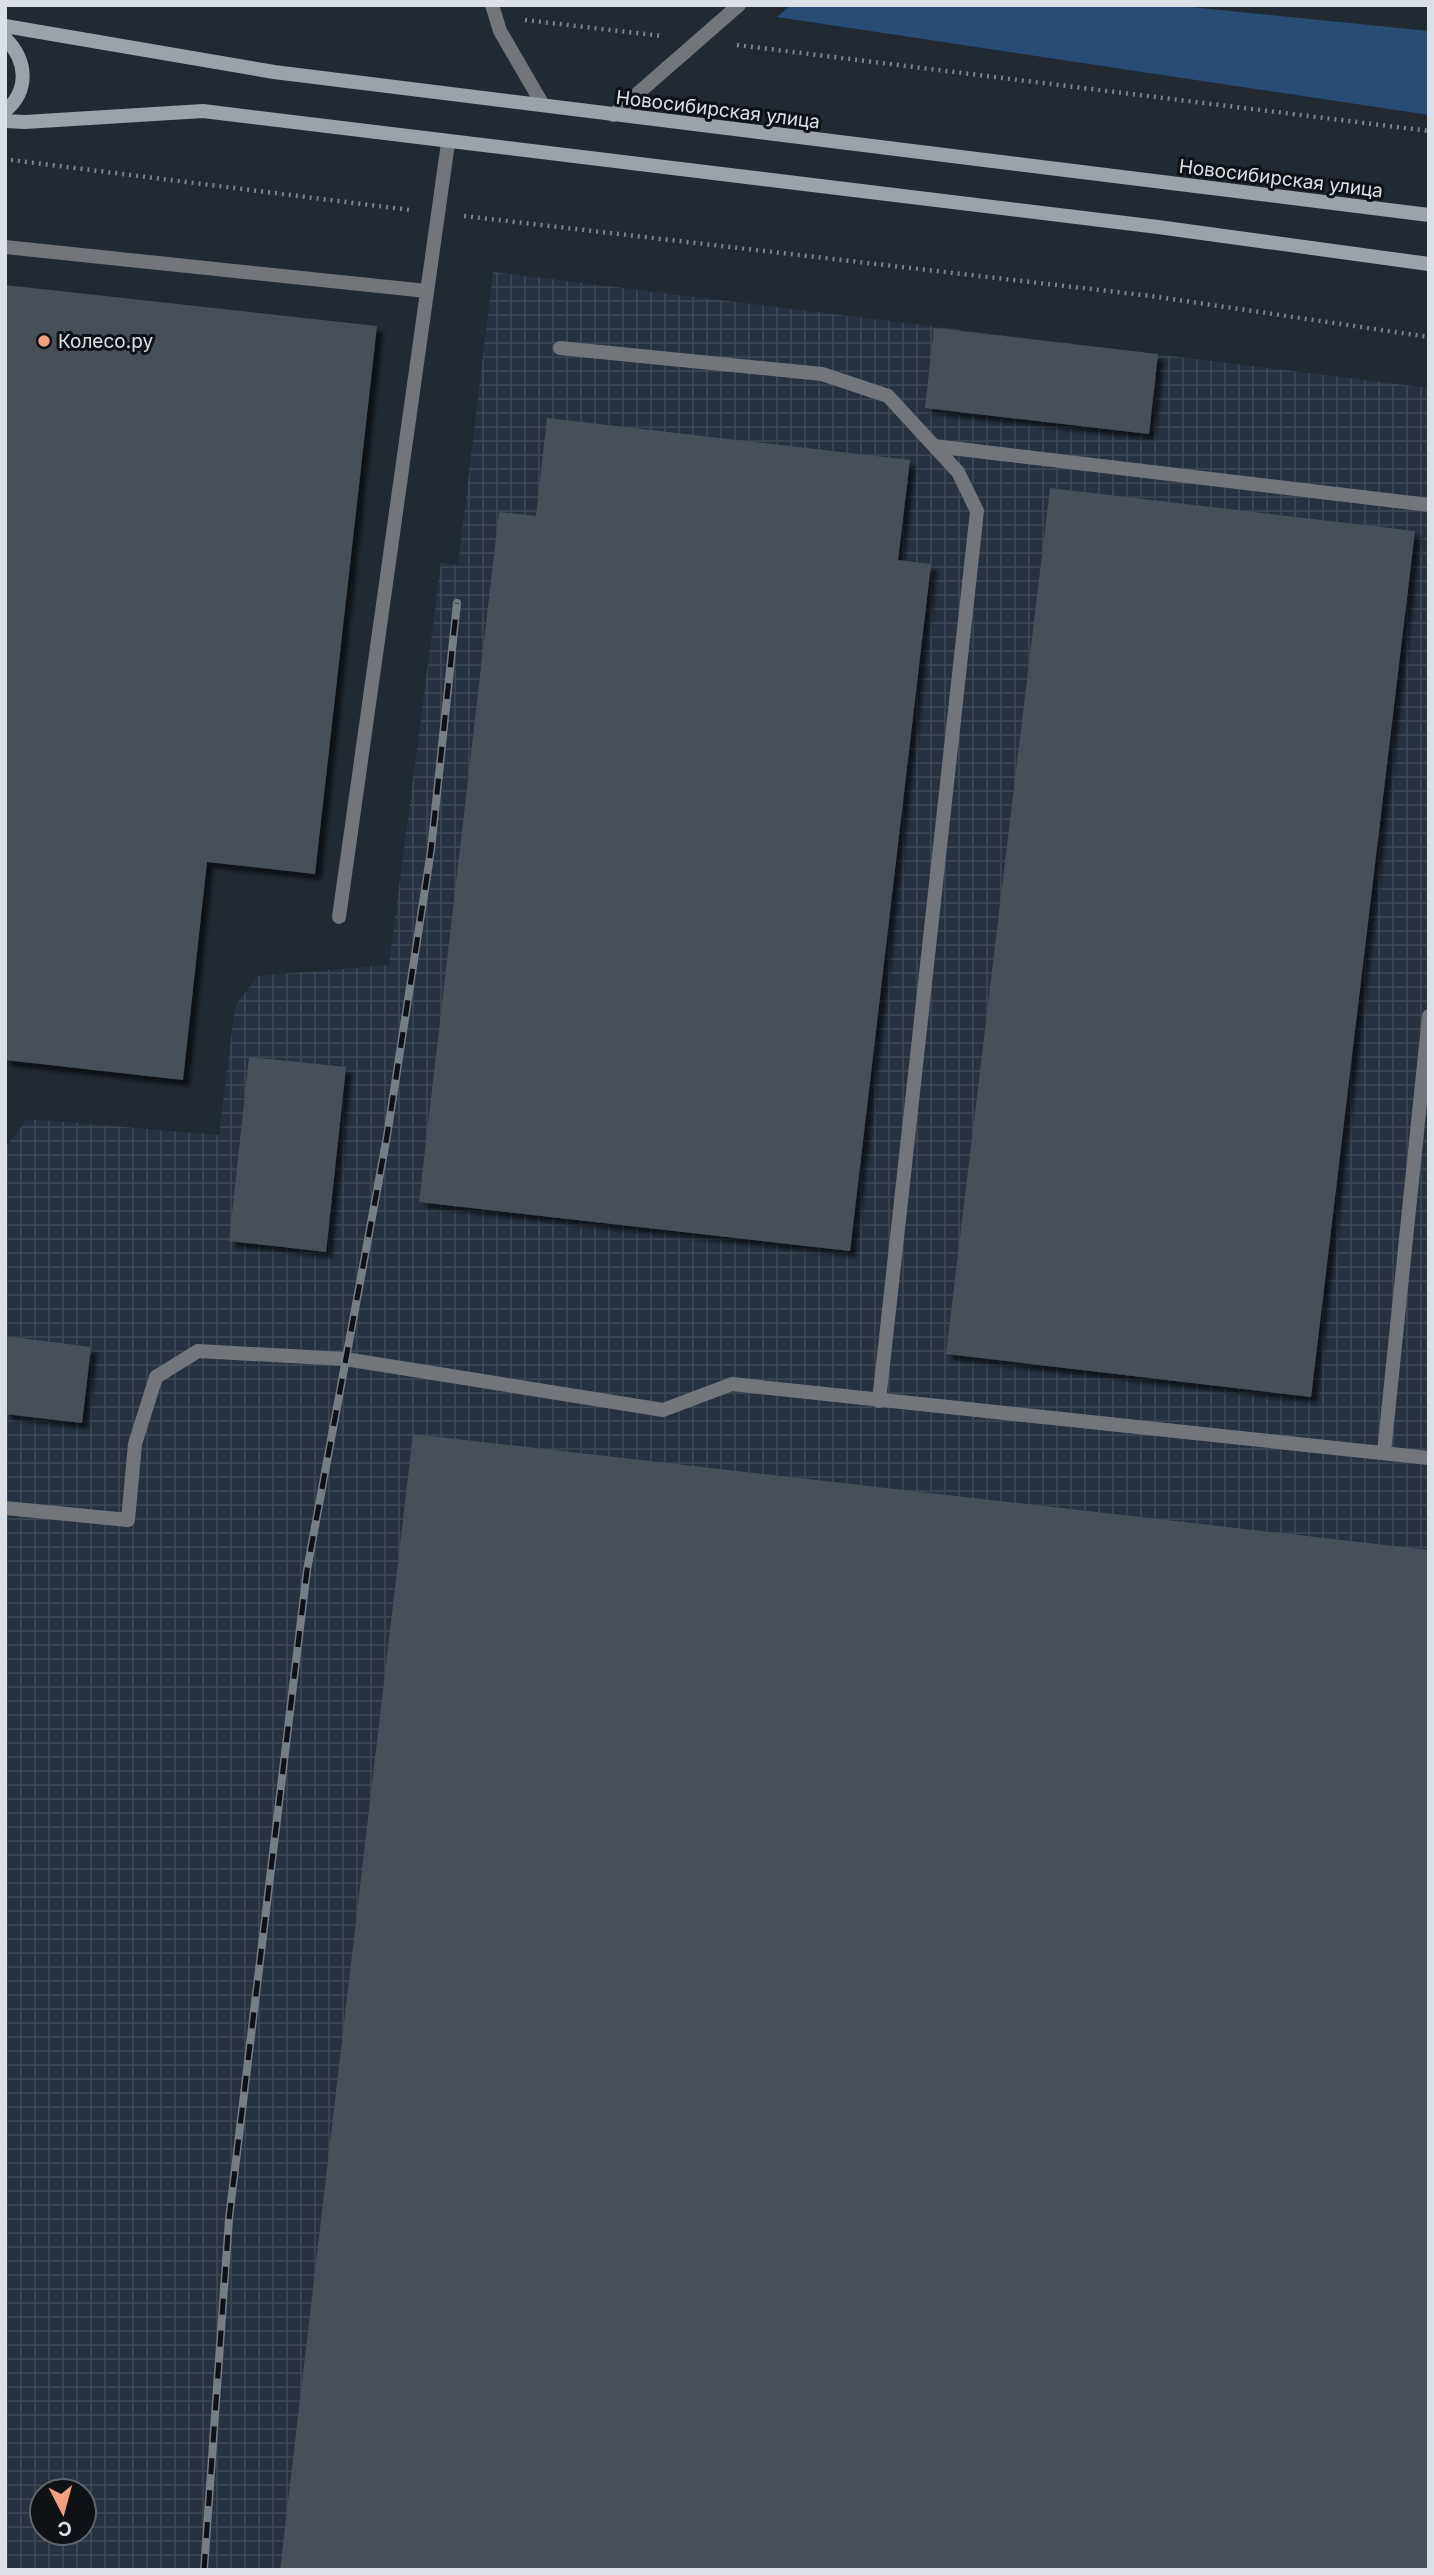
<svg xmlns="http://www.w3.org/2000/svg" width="1434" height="2575" viewBox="0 0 1434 2575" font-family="Inter,sans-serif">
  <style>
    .industrial { fill: url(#industrial-grid); fill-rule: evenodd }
    .grass { fill: #294c74 }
    .building { fill: #464f59; filter: url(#shadow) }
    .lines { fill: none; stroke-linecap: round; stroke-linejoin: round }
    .path { stroke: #7c838a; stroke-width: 4.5; stroke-dasharray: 2 5; stroke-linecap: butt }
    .service { stroke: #72767b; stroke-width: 14 }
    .secondary { stroke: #9ba2aa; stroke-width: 14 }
    .rail-casing { stroke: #777d85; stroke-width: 8 }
    .rail { stroke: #0e1115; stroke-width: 5; stroke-dasharray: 16; stroke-linecap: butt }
    .poi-dot { fill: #f2a07f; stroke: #0e1115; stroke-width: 2.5 }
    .labels { text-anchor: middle; stroke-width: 6; stroke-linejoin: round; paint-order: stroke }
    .street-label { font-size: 19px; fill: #dbe0e6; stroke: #0e1115 }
    .poi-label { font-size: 19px; fill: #dbe0e6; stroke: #0e1115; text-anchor: start }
  </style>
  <defs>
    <pattern id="industrial-grid" width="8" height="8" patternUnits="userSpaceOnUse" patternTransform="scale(1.75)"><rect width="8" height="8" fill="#263240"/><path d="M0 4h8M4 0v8" fill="none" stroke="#3b4652"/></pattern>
    <filter id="shadow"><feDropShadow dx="6" dy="6" stdDeviation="2" flood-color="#0009"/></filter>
  </defs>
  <rect width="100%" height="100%" fill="#212932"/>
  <path class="industrial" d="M 493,272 L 1429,388 L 1429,2570 L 5,2570 L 5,1148 L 27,1119 L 219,1135 L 235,1006 L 258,976 L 389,965 L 441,563 L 458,565 ZM 42,2491 L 84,2491 L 84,2533 L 42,2533 Z"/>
  <path class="grass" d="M 791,5 L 1171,5 L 1429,31 L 1429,115 L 777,17 Z"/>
  <path class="building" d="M 5,285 L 377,326 L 315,874 L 207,862 L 183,1080 L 5,1060 Z
    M 934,328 L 1158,354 L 1149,434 L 925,408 Z
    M 547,418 L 910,460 L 898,560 L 931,564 L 850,1251 L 419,1202 L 499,512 L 536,516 Z
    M 1050,488 L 1415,531 L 1311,1397 L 946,1354 Z
    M 249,1057 L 346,1067 L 326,1252 L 229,1241 Z
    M 5,1336 L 91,1347 L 82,1423 L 5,1414 Z
    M 413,1434 L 1429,1550 L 1429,2570 L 280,2570 Z"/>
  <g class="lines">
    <path class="path" d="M 525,20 L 662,36
      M 737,45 L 1429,131
      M 11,160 L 410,210
      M 464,216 L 1151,296 L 1429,337"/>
    <path class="service" d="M 492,5 L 500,31 L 543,105
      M 613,115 L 739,5
      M 5,247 L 427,291
      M 560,348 L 822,374 L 888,396 L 958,472 L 977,511 L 879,1401
      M 934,446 L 1429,505
      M 339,917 L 448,143
      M 1384,1452 L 1429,1016
      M 5,1508 L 128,1520 L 135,1444 L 156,1377 L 198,1351 L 345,1359 L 663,1410 L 732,1384 L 1429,1458"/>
    <path class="secondary" d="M 5,26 L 274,72 L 1429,215
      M 5,38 C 27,60 30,90 5,111
      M 5,121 L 25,122 L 203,111 L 1158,227 L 1429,264"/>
    <defs>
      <path id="rail" d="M 204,2570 L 229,2219 L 307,1570 L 387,1136 L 431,850 L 457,603"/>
    </defs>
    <use href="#rail" class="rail-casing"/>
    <use href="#rail" class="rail"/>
  </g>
  <circle class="poi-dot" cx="44" cy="341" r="7"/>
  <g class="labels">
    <g class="street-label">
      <text transform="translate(718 109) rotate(7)" y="7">Новосибирская улица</text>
      <text transform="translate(1281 178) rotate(7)" y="7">Новосибирская улица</text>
    </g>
    <g class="poi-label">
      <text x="58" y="348">Колесо.ру</text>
    </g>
  </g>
  <rect width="1434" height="2575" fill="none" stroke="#dbe0e6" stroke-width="14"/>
  <g transform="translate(63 2512) rotate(174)"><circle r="33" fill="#0e1115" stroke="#606469" stroke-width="2"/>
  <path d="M0-5L12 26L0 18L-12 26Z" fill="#f2a07f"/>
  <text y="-10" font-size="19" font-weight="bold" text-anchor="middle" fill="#dbe0e6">С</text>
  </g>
</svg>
